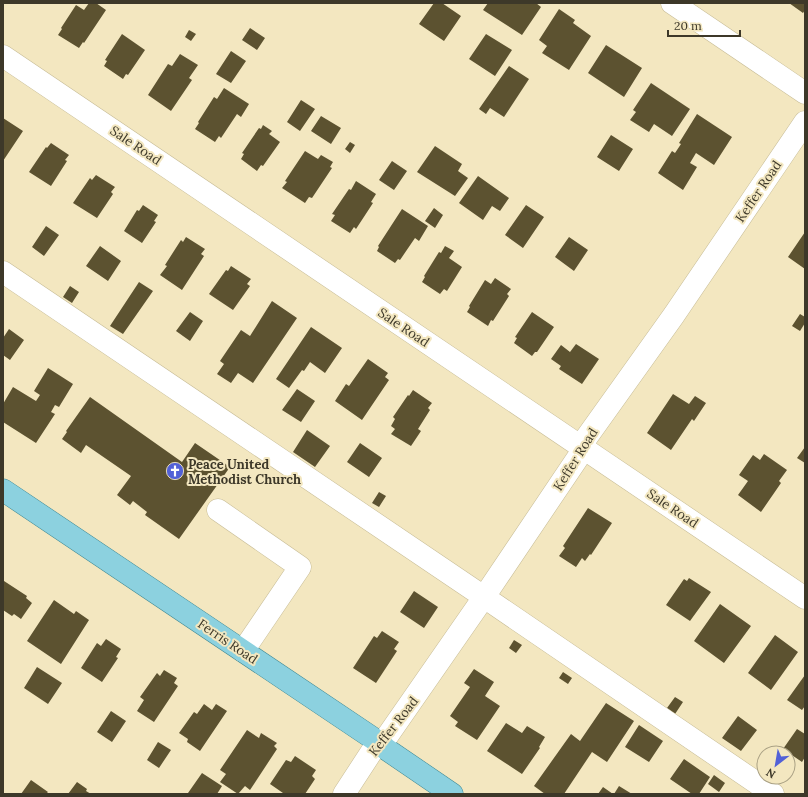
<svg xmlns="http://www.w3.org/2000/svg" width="808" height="797" viewBox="0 0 808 797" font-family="Lora,serif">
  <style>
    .building { fill: #5c5230 }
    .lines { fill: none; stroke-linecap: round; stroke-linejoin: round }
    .minor-casing { stroke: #c7bc96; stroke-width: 23 }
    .major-casing { stroke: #3f8892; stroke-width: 23 }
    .minor { stroke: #fff; stroke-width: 22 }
    .major { stroke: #8cd1df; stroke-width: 22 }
    .labels { text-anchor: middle; stroke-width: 4; stroke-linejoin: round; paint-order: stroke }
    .street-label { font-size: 13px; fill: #3d3829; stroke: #f3e7c0 }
    .poi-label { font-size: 13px; font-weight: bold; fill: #3d3829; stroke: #f3e7c0; text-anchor: start }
  </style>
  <rect width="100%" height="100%" fill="#f3e7c0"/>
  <path class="building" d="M 89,3 L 96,3 L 106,10 L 84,43 L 83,42 L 79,48 L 58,35 L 62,29 L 61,28 L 76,5 L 84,10 Z
    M 434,3 L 442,3 L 461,16 L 444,41 L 419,24 Z
    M 488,3 L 536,3 L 541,7 L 522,35 L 483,10 Z
    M 789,3 L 805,3 L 805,10 L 803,13 Z
    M 559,9 L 575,20 L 573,23 L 591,36 L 569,70 L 542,53 L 547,46 L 539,40 Z
    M 250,28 L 265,38 L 257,50 L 242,40 Z
    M 189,30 L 196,34 L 191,41 L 185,37 Z
    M 122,34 L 145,50 L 128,75 L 126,74 L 123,79 L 104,66 L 107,61 L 105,60 Z
    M 486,34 L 512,50 L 495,76 L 469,59 Z
    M 606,45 L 642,68 L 624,97 L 588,73 Z
    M 231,51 L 246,61 L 231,83 L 216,74 Z
    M 180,54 L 198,65 L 189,78 L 192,80 L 171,111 L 148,95 L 168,64 L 172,66 Z
    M 509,66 L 529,79 L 504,117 L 490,108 L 486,114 L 479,109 Z
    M 651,83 L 690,109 L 672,136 L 654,124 L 649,132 L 630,120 L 636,112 L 633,110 Z
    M 224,88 L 249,104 L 241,117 L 237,114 L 221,138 L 219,136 L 215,142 L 195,129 L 199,123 L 198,122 L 214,97 L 217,99 Z
    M 301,100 L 315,109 L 300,131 L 287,122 Z
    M 697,114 L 732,137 L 714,165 L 696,153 L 690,163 L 697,167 L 683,190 L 658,173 L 672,151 L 675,153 L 681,144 L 679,143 Z
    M 321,116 L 341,128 L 331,144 L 311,131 Z
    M 3,118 L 23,131 L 3,161 Z
    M 263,125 L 272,131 L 269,134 L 280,142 L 263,166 L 261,165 L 257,171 L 241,159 L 244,154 L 242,153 L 259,128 L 261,129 Z
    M 611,135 L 633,149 L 619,171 L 597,157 Z
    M 350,142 L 355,145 L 350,153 L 345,149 Z
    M 51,143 L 69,155 L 65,160 L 67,161 L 51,186 L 29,172 L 46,147 L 47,148 Z
    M 435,146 L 462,164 L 458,171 L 468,178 L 455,196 L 417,172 Z
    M 305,151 L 318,159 L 321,155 L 333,162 L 330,167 L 332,168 L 312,198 L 309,197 L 305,203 L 282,188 L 287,182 L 285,181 Z
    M 392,161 L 407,171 L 394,190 L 379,180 Z
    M 96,175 L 115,187 L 111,192 L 113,194 L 97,218 L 73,203 L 90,178 L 92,180 Z
    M 478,176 L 509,198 L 500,211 L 492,206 L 483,220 L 459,203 Z
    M 356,181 L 376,194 L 371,202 L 373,203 L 356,229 L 354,227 L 350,233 L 331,221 L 335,215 L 332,214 L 349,189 L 351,190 Z
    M 143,205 L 158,215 L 154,221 L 156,222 L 142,243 L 124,231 L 137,210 L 139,211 Z
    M 526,205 L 544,217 L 523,248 L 505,235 Z
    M 434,208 L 443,215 L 435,228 L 425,221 Z
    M 402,209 L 428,226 L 419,241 L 415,238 L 400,260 L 398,259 L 395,263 L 377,251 L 379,247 L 378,246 Z
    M 46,226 L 59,235 L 44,256 L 32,247 Z
    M 805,232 L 805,269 L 788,257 Z
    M 186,237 L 205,249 L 201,254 L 204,256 L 182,290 L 160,275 L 167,266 L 165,265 L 181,240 L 183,242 Z
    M 569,237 L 588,250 L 574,271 L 555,257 Z
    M 100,246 L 121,261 L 108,281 L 86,266 Z
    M 445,246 L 454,251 L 449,258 L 462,267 L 447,291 L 444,289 L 440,294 L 422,282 L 425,277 L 424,276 L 439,252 L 441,253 Z
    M 231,266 L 251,279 L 247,284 L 250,286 L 233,310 L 209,294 L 226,270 L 228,271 Z
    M 495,278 L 511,289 L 507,294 L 509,296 L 493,321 L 491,320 L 488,326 L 467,312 L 470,307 L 469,306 L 485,280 L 491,284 Z
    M 139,282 L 153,291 L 123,334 L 110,326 Z
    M 70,286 L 79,292 L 72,303 L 63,297 Z
    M 272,301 L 297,318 L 253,383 L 238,373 L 231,383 L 217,374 L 224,364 L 220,361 L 241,330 L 250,336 Z
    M 190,312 L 203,321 L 190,341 L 176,331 Z
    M 532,312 L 554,327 L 537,352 L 535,352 L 532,356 L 514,343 L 517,338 L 515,337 Z
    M 800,314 L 805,317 L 805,323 L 800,331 L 792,326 Z
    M 311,327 L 342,348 L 325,373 L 310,362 L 304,371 L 302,370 L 289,388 L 276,379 Z
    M 9,329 L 24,340 L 10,360 L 3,355 L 3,338 Z
    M 576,344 L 599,359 L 582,384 L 559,369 L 561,366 L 551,359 L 561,345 L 570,352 Z
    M 368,359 L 388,373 L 385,377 L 389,380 L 362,420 L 335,401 L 346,384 L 349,386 Z
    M 48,368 L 73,384 L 59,407 L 55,405 L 51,412 L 55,414 L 36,443 L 3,422 L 3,404 L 13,387 L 36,401 L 40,395 L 34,391 Z
    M 297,389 L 315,401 L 301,422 L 282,410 Z
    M 413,390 L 432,403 L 428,408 L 430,410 L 418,429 L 421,431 L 411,446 L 391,434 L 395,429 L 391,426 L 395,419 L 393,417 L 408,395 L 409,396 Z
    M 673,394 L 689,404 L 695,396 L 706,403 L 694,421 L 692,419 L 671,450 L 647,433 Z
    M 90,397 L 182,462 L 195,443 L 230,467 L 179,539 L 145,515 L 147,512 L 133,501 L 130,505 L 117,495 L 131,476 L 86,445 L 81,453 L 62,439 L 67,432 L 66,431 Z
    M 307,430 L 330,446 L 315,467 L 293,452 Z
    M 360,443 L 382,458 L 369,477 L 347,462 Z
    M 805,447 L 805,463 L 797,458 Z
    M 764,454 L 787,470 L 779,481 L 781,483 L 761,512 L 738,495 L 748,481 L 739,475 L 753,455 L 760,460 Z
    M 379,492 L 386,496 L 379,507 L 372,503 Z
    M 588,508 L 612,523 L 591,555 L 590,554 L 585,561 L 582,558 L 576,567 L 559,556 L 565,548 L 563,546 Z
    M 689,578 L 711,592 L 690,621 L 666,605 L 684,579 L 687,581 Z
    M 4,581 L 27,596 L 26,598 L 32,603 L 21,619 L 14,614 L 12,616 L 3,610 Z
    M 414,591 L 438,607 L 424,628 L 400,612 Z
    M 54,600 L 74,614 L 76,611 L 89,620 L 61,664 L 27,641 Z
    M 720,604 L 751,626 L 724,663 L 694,641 Z
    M 382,631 L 399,642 L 394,649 L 397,651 L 376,683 L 353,668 L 374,636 L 377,638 Z
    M 775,635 L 798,652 L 771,690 L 748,673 Z
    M 106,639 L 121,649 L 116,657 L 118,658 L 102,682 L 81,668 L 97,643 L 101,646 Z
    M 514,640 L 522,645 L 516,653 L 509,648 Z
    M 37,667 L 62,683 L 48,704 L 24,688 Z
    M 474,669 L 494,682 L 485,696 L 500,706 L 477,740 L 455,726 L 458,722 L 450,716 L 470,687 L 464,683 Z
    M 164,670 L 177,678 L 174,683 L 178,686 L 154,722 L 137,711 L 144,700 L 140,697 L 157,673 L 160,676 Z
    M 563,672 L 572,678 L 568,684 L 559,678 Z
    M 805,675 L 805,706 L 802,710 L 787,700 Z
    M 675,697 L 683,702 L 675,714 L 667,708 Z
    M 606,703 L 634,721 L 607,762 L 592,752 L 564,794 L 545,794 L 534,786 L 571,734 L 580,741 Z
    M 204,704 L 212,710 L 216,704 L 227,711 L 200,751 L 187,742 L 188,739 L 179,733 L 194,712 L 197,714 Z
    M 111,711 L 126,721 L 112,742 L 97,732 Z
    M 738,716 L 757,730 L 741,751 L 722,738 Z
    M 506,723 L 522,733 L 527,726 L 545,737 L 539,747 L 540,748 L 522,774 L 487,751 Z
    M 639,725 L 663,741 L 649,762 L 625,747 Z
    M 797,729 L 805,734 L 805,757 L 802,762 L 783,749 Z
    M 247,730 L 259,738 L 261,733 L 277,743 L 274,746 L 277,749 L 250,790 L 245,786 L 238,794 L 220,782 L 226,774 L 220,770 Z
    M 158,742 L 171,750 L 159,768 L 147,760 Z
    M 295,756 L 316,770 L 312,776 L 315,779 L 305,794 L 283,794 L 283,793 L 270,784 L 286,760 L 291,762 Z
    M 684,759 L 710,777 L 699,794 L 692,794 L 670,779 Z
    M 202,773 L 222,786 L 217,794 L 190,794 L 188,793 Z
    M 714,775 L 725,783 L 719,792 L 708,784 Z
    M 31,780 L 48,792 L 46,794 L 21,794 Z
    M 77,782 L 87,789 L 86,791 L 91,794 L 68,794 Z
    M 619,786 L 632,794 L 614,794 Z
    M 603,787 L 613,794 L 598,794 Z"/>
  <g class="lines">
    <defs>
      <path id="minor" d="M 672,3 L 805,93
        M 3,56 L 805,598
        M 3,272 L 484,597 L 773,794
        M 218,510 L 300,567 L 243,651
        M 344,794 L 374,748 L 386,738 L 484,597 L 579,456 L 584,441 L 674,315 L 805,122"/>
      <path id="major" d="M 3,490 L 380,743 L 386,749 L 452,794"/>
    </defs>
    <use href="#minor" class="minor-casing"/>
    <use href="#major" class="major-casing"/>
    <use href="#minor" class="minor"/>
    <use href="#major" class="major"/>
  </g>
  <defs>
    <symbol id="church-disc" viewBox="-11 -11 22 22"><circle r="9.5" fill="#5261d7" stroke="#f3e7c0"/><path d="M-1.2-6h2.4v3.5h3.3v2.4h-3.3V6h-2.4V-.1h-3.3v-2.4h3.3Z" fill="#fff"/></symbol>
  </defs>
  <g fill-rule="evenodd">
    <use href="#church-disc" x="165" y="461" width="20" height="20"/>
  </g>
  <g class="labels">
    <g class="street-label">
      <text transform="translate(136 145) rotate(34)" y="5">Sale Road</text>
      <text transform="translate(758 191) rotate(-56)" y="5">Keffer Road</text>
      <text transform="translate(404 327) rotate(34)" y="5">Sale Road</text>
      <text transform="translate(575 459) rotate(-58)" y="5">Keffer Road</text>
      <text transform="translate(673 508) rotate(34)" y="5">Sale Road</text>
      <text transform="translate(228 641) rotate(34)" y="5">Ferris Road</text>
      <text transform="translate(393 726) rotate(-52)" y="5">Keffer Road</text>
    </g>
    <g class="poi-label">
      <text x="188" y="469">Peace United<tspan x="188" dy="15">Methodist Church</tspan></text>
    </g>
  </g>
  <rect width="808" height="797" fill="none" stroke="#3d3829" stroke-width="8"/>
  <g transform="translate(776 765) rotate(211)"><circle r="19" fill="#f3e7c0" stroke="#aaa184"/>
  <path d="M0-3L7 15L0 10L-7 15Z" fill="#5261d7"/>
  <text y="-6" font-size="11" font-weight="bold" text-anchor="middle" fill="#3d3829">N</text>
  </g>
  <path d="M668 30v6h72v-6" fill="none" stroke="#3d3829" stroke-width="2"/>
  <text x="674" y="30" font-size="12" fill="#3d3829" stroke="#f3e7c0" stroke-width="3" paint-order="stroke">20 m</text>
</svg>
